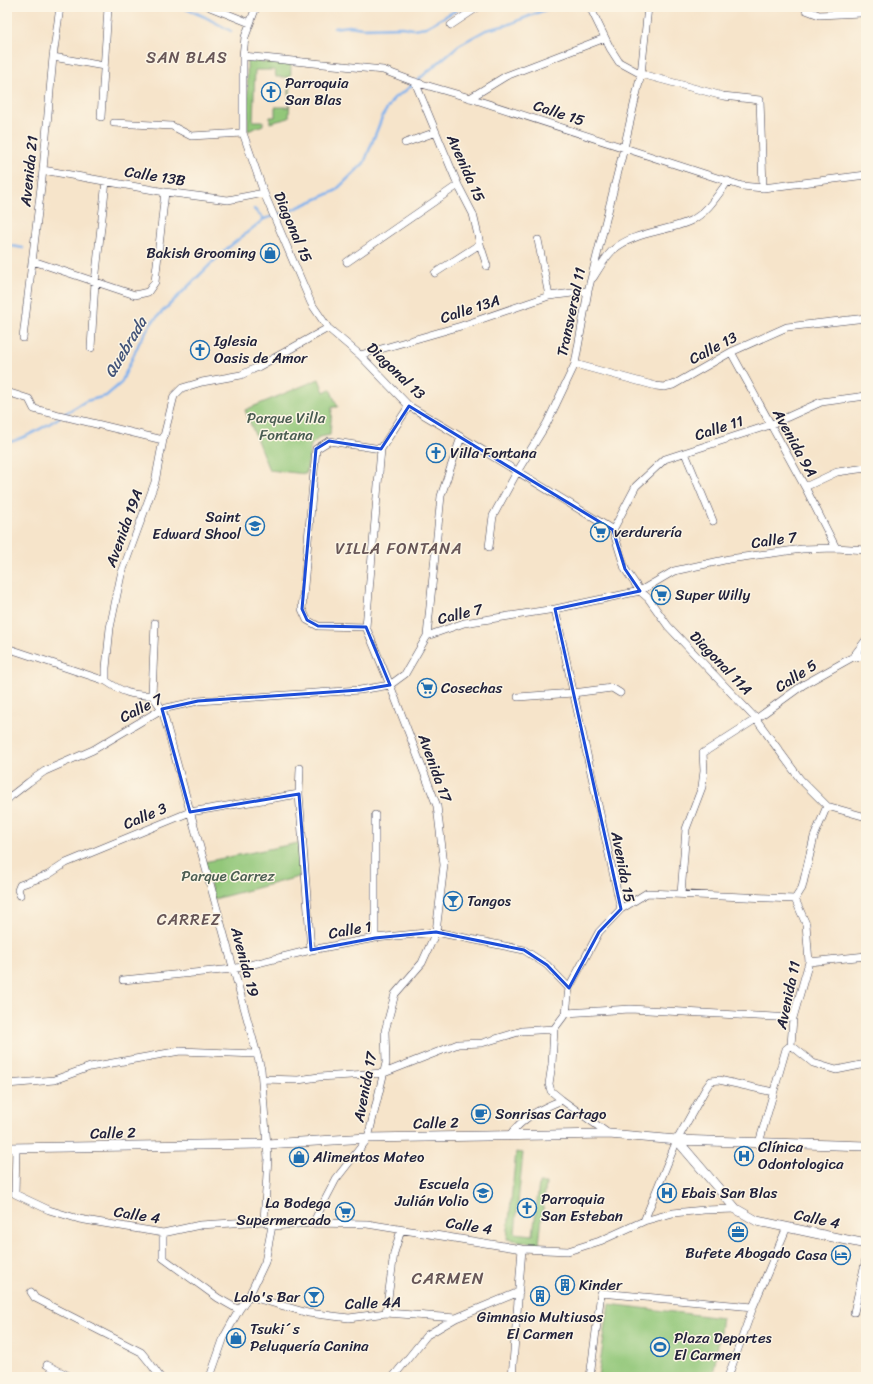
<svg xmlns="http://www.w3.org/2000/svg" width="873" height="1384" viewBox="0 0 873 1384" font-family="Sriracha,sans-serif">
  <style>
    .green { fill: #92c779; stroke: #5a745a }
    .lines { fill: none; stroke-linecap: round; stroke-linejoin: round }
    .stream { stroke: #81b2ed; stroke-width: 2.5 }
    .minor-casing { stroke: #423f50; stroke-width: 8 }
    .tertiary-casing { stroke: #423f50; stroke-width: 10 }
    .minor { stroke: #fff; stroke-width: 7 }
    .tertiary { stroke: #fff; stroke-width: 9 }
    .marked { fill: none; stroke: #1d4ed8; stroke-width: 3; stroke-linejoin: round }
    .labels { text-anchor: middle; stroke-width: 3; stroke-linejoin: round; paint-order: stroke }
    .poi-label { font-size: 15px; fill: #22223b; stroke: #fcf5e5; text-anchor: start }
    .street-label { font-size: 15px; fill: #22223b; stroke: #fcf5e5 }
    .park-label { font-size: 15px; fill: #495c51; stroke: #fcf5e5 }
    .neighbourhood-label { font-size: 16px; letter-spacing: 1px; fill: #675657; stroke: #fcf5e5 }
    .water-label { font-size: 16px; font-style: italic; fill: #435479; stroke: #fcf5e5 }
    .quarter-label { font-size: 17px; letter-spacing: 1px; fill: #675657; stroke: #fcf5e5 }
  </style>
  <rect width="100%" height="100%" fill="#fcf5e5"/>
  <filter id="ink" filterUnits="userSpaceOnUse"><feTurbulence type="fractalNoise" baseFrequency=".025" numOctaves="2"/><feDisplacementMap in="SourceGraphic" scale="8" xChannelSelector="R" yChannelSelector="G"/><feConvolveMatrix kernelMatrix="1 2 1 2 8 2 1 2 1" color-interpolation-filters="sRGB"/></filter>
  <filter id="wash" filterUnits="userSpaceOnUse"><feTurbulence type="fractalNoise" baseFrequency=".012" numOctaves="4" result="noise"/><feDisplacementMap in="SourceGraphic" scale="16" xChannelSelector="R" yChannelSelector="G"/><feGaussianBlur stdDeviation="0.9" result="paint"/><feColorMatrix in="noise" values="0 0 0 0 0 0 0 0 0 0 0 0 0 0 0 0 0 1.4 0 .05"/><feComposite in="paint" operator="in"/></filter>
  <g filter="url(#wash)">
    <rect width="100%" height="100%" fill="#f6e4ca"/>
    <path class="green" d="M 247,61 L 291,64 L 289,118 L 270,123 L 270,117 L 275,117 L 275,107 L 289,107 L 289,77 L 276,77 L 275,70 L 255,70 L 253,121 L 263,121 L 263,125 L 248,131 Z
      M 319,379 L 324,392 L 330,389 L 338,407 L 332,407 L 330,435 L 320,437 L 311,445 L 306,474 L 269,470 L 245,410 Z
      M 303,842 L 306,875 L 214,899 L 204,862 Z
      M 516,1152 L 523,1153 L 515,1233 L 533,1235 L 539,1183 L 546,1183 L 539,1244 L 507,1239 Z
      M 609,1304 L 722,1318 L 713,1377 L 598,1377 Z"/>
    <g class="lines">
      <path class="stream" d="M 182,7 L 205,17 L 231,31
        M 334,28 L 349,26 L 363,28 L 403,27 L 413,29 L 426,27 L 462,7
        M 254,209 L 264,219 L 287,212 L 335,191 L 364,163 L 383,115 L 394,98 L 405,91 L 459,45 L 486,30 L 507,25 L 552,7
        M 7,245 L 23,248
        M 64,414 L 86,401 L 106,396 L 121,383 L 140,341 L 153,321 L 224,251 L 264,219
        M 7,443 C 26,438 43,428 60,417"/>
    </g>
  </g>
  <g filter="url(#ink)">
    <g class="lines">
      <defs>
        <path id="minor" d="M 210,7 L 250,23
          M 256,7 L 245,37 L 243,56 L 243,133 L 264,193 L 311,303 L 328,328 L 360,355 L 409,406 L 461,437 L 613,530
          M 590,7 L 610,48 L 619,62 L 641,74 L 723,96 L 760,100 L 763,188
          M 806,10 L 819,15 L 861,13 L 866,12
          M 451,25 L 478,7
          M 243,56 L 383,70 L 415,82 L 470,98 L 742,186 L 763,188 L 866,175
          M 53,57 L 104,66
          M 415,82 L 458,185 L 473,214 L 480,244 L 487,266
          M 470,98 L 506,76 L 605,38
          M 101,117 L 108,8
          M 114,123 L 172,126 L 191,136 L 243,133
          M 405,143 L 436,132
          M 43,170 L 165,192 L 228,200 L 264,193
          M 538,240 L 549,296
          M 33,261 L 135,295 L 148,292 L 155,282 L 165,192
          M 347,262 L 458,185
          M 435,273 L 480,244
          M 593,278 C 598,270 606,256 613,250 C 633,232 666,232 690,221 C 707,213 717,196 728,181
          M 23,338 L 43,170 L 53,57 L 60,7
          M 91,348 L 95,282 L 106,181
          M 731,352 L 805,487 L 836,548
          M 360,355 L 461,326 L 549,296 L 588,291
          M 575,364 L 656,386 L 664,387 L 673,385 L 731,352 L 787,327 L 866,318
          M 7,392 L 29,399 L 34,409 L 163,440
          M 685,453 L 713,521
          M 805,487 L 837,472 L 866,468
          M 613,530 L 625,569 L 640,591 L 648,598 L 668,626 L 756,719 L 800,779 L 827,806 L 866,817
          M 613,530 L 636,486 L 665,459 L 770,425 L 821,402 L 866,396
          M 489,547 L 493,516 L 517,472 L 547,423 L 575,364 L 588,291 L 624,148 L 641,74 L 648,7
          M 555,609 L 621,909 L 599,932 L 569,988 L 566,1013 L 554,1029 L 552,1064 L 549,1084 L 551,1091 L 562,1100 L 609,1134
          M 155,623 L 152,695 L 162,709 L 261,1069 L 268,1158 L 264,1221
          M 366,627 L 318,626 L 307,620 L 302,609 L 316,449 L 329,441 L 381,449
          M 427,636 L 441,496 L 461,437
          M 7,648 L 106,681 C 122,692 132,696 152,695
          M 853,657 L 866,640
          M 106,681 L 106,668 L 110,628 L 121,575 L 155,482 L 163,440 L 174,396 L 182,388 L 202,382 L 241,375 L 258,367 L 328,328
          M 518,697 L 573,693 L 612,688 L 620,693
          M 300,768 L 299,794 L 311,950
          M 7,800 L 11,796 L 29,782 L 45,771 L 93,750 L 162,709 L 198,701 L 360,690 L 390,685 L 405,674 L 427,636 L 464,623 L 555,609 L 640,591 L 674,571 L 729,559 L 802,549 L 836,548 L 866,550
          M 375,815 L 375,938
          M 681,894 L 686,829 L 702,787 L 704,771 L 703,753 L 756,719 L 803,685 L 853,657 L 866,656
          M 20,895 L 18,890 L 20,885 L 48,875 L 66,863 L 190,812 L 299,794
          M 621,909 L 647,893 L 795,899
          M 809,962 L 866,956
          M 123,980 L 233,969 L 311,950 L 375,938 L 436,932 L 524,950 L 547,965 L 569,988
          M 566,1013 L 630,1009 L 793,1018
          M 791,1045 L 813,1063 L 836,1070 L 866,1064
          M 262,1079 L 298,1080 L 319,1077 L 384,1073 L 458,1044 L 482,1043 L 522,1031 L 554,1029
          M 7,1084 L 54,1080 L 90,1067 L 180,1051 L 256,1054
          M 509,1136 C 523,1117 540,1109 562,1100
          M 759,1143 L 786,1049 L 791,1045 L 793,1018 L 809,962 L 806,924 L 795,899 L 802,888 L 814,837 L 827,806
          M 16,1148 L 15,1194 L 49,1210 L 79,1219 L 163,1233 L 200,1225 L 264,1221 L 272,1226 L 313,1223 L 367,1224 L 522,1249 L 568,1251 L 600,1241 L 644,1221 L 673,1213 L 704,1210 L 736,1209
          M 644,1221 L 677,1140 L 706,1088 L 711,1081 L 719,1080 L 773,1092
          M 313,1223 L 336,1179 L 368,1138 L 386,1063 L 385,1031 L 395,994 L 422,963 L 436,932 L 444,865 L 437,806 L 390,685 L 366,627 L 381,449 L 409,406
          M 163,1233 L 163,1258 L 218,1298 L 239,1310
          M 31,1292 L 35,1298 L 141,1352 L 150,1363 L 160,1377
          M 249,1296 L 308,1313 L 349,1318 L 386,1313 L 456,1318 L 519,1292
          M 854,1312 L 866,1259
          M 386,1313 L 394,1253 L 401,1230
          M 47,1365 L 71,1377
          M 210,1377 L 224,1337 L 239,1310 L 249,1296 L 265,1262 L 272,1226
          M 393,1377 L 427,1335 L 456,1318
          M 512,1377 L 522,1249
          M 590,1377 L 601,1293 L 753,1307
          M 728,1377 L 753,1307 L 787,1227"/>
        <path id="tertiary" d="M 677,1140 L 736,1209 L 757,1221 L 866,1244
          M 7,1148 L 266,1144 L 368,1138 L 609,1134 L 677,1140 L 866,1146"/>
      </defs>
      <use href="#minor" class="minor-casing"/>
      <use href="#tertiary" class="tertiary-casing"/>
      <use href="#minor" class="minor"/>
      <use href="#tertiary" class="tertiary"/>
    </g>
  </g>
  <path class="marked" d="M 409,406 L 613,530 L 625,569 L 640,591 L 555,609 L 621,909 L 599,932 L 569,988 L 547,965 L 524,950 L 436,932 L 375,938 L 311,950 L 299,794 L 190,812 L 162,709 L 198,701 L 360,690 L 390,685 L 366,627 L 318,626 L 307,620 L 302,609 L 316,449 L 329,441 L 381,449 Z"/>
  <defs>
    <symbol id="church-ring" viewBox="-11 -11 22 22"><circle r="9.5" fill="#fcf5e5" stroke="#1f6fb2" stroke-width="1.5"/><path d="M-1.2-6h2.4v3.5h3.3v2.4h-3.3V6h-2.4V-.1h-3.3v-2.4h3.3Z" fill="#1f6fb2"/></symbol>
    <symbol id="shop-ring" viewBox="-11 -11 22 22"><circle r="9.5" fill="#fcf5e5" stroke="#1f6fb2" stroke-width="1.5"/><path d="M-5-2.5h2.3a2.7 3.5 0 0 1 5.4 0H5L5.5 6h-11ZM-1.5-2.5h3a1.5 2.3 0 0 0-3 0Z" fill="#1f6fb2"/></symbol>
    <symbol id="school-ring" viewBox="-11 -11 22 22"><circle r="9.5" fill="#fcf5e5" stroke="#1f6fb2" stroke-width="1.5"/><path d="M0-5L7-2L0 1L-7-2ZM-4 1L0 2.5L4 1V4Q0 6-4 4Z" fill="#1f6fb2"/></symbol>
    <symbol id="supermarket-ring" viewBox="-11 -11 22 22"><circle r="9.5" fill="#fcf5e5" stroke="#1f6fb2" stroke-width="1.5"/><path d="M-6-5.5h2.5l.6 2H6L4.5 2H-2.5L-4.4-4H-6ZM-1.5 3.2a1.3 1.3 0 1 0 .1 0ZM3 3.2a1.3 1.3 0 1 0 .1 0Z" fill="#1f6fb2"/></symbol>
    <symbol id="bar-ring" viewBox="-11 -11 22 22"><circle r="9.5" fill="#fcf5e5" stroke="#1f6fb2" stroke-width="1.5"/><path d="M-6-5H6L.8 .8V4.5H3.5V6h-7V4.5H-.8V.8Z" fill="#1f6fb2"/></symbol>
    <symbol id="cafe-ring" viewBox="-11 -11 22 22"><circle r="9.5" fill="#fcf5e5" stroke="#1f6fb2" stroke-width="1.5"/><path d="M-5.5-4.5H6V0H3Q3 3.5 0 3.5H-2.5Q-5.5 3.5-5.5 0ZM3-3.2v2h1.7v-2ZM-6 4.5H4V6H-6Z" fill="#1f6fb2"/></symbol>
    <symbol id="hospital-ring" viewBox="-11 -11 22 22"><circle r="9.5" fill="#fcf5e5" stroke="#1f6fb2" stroke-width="1.5"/><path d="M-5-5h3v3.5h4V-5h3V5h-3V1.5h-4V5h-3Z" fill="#1f6fb2"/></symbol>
    <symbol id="office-ring" viewBox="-11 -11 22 22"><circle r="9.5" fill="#fcf5e5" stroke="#1f6fb2" stroke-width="1.5"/><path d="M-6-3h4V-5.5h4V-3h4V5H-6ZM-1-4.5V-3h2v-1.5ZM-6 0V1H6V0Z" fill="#1f6fb2"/></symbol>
    <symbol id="hotel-ring" viewBox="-11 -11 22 22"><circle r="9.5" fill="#fcf5e5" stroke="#1f6fb2" stroke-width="1.5"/><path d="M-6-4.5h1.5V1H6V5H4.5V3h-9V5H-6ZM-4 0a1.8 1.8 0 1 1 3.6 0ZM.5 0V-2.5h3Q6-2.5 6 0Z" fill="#1f6fb2"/></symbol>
    <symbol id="building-ring" viewBox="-11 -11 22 22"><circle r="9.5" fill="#fcf5e5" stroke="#1f6fb2" stroke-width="1.5"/><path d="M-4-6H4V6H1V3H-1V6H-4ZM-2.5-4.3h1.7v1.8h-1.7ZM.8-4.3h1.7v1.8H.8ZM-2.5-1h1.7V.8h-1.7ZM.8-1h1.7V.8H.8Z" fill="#1f6fb2"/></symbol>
    <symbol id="stadium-ring" viewBox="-11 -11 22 22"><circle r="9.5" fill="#fcf5e5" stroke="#1f6fb2" stroke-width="1.5"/><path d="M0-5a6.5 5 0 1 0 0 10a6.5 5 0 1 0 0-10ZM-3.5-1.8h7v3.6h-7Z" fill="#1f6fb2"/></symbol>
  </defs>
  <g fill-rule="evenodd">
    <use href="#church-ring" x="260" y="81" width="22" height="22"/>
    <use href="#shop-ring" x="259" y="242" width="22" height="22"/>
    <use href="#church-ring" x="189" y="339" width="22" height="22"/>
    <use href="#church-ring" x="425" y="442" width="22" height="22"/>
    <use href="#school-ring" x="244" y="515" width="22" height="22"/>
    <use href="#supermarket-ring" x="589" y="521" width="22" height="22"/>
    <use href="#supermarket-ring" x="650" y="584" width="22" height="22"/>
    <use href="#supermarket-ring" x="416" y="677" width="22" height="22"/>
    <use href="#bar-ring" x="442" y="890" width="22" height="22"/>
    <use href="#cafe-ring" x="470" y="1103" width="22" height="22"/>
    <use href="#hospital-ring" x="733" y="1145" width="22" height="22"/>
    <use href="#shop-ring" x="288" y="1146" width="22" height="22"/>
    <use href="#school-ring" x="472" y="1182" width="22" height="22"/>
    <use href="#hospital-ring" x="656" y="1182" width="22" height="22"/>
    <use href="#church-ring" x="516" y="1197" width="22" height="22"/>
    <use href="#supermarket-ring" x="334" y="1201" width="22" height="22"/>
    <use href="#office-ring" x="727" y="1221" width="22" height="22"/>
    <use href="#hotel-ring" x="830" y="1244" width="22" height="22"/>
    <use href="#building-ring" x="554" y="1274" width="22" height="22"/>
    <use href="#building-ring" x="529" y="1285" width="22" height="22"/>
    <use href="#bar-ring" x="303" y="1286" width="22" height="22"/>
    <use href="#shop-ring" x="225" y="1327" width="22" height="22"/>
    <use href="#stadium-ring" x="649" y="1336" width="22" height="22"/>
  </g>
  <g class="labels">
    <g class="poi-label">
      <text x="285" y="88">Parroquia<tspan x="285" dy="17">San Blas</tspan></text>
      <text x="256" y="258" text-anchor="end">Bakish Grooming</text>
      <text x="214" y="346">Iglesia<tspan x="214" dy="17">Oasis de Amor</tspan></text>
      <text x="450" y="458">Villa Fontana</text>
      <text x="241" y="522" text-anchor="end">Saint<tspan x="241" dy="17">Edward Shool</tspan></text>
      <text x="614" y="537">verdurería</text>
      <text x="675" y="600">Super Willy</text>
      <text x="441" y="693">Cosechas</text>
      <text x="467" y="906">Tangos</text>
      <text x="495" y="1119">Sonrisas Cartago</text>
      <text x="758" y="1152">Clínica<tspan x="758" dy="17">Odontologica</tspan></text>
      <text x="313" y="1162">Alimentos Mateo</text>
      <text x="469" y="1189" text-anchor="end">Escuela<tspan x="469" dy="17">Julián Volio</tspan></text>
      <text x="681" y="1198">Ebais San Blas</text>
      <text x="541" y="1204">Parroquia<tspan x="541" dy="17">San Esteban</tspan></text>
      <text x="331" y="1208" text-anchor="end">La Bodega<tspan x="331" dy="17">Supermercado</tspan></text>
      <text x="738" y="1258" text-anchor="middle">Bufete Abogado</text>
      <text x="827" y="1260" text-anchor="end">Casa</text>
      <text x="579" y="1290">Kinder</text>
      <text x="300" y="1302" text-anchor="end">Lalo's Bar</text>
      <text x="540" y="1322" text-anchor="middle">Gimnasio Multiusos<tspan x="540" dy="17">El Carmen</tspan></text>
      <text x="250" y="1334">Tsuki´s<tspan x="250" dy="17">Peluquería Canina</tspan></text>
      <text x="674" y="1343">Plaza Deportes<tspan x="674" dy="17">El Carmen</tspan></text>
    </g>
    <g class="street-label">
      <text transform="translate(559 113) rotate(18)" y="5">Calle 15</text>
      <text transform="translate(466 168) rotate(66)" y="5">Avenida 15</text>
      <text transform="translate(29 171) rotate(-84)" y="5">Avenida 21</text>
      <text transform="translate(155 176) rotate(9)" y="5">Calle 13B</text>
      <text transform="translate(293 227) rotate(67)" y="5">Diagonal 15</text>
      <text transform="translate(470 309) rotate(-18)" y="5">Calle 13A</text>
      <text transform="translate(571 312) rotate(-78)" y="5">Transversal 11</text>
      <text transform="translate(713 348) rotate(-28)" y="5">Calle 13</text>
      <text transform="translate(396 371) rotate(44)" y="5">Diagonal 13</text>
      <text transform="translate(719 428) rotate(-18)" y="5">Calle 11</text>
      <text transform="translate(795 443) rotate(61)" y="5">Avenida 9A</text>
      <text transform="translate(124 528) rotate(-70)" y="5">Avenida 19A</text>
      <text transform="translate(774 540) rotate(-8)" y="5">Calle 7</text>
      <text transform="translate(460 614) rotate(-14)" y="5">Calle 7</text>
      <text transform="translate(721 663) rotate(46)" y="5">Diagonal 11A</text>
      <text transform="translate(796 676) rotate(-33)" y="5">Calle 5</text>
      <text transform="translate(141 708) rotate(-27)" y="5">Calle 7</text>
      <text transform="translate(435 768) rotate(70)" y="5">Avenida 17</text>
      <text transform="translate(145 816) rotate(-23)" y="5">Calle 3</text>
      <text transform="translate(623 867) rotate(79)" y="5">Avenida 15</text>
      <text transform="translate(350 930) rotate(-10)" y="5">Calle 1</text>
      <text transform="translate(245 962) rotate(75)" y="5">Avenida 19</text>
      <text transform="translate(788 995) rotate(-78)" y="5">Avenida 11</text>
      <text transform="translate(365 1087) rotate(-79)" y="5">Avenida 17</text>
      <text transform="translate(436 1123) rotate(-1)" y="5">Calle 2</text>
      <text transform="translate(113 1133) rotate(-1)" y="5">Calle 2</text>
      <text transform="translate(137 1215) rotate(9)" y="5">Calle 4</text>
      <text transform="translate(817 1219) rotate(12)" y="5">Calle 4</text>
      <text transform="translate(469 1226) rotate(9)" y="5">Calle 4</text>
      <text transform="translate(373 1303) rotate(-2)" y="5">Calle 4A</text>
    </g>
    <g class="park-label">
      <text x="286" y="423">Parque Villa<tspan x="286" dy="17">Fontana</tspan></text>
      <text x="228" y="881">Parque Carrez</text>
    </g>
    <g class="neighbourhood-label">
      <text x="187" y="63">SAN BLAS</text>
      <text x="399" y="554">VILLA FONTANA</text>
      <text x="189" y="925">CARREZ</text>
    </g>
    <g class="water-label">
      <text transform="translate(125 347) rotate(-59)" y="6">Quebrada</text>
    </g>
    <g class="quarter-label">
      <text x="448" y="1284">CARMEN</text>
    </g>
  </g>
  <rect width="873" height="1384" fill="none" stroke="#fcf5e5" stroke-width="24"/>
</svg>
